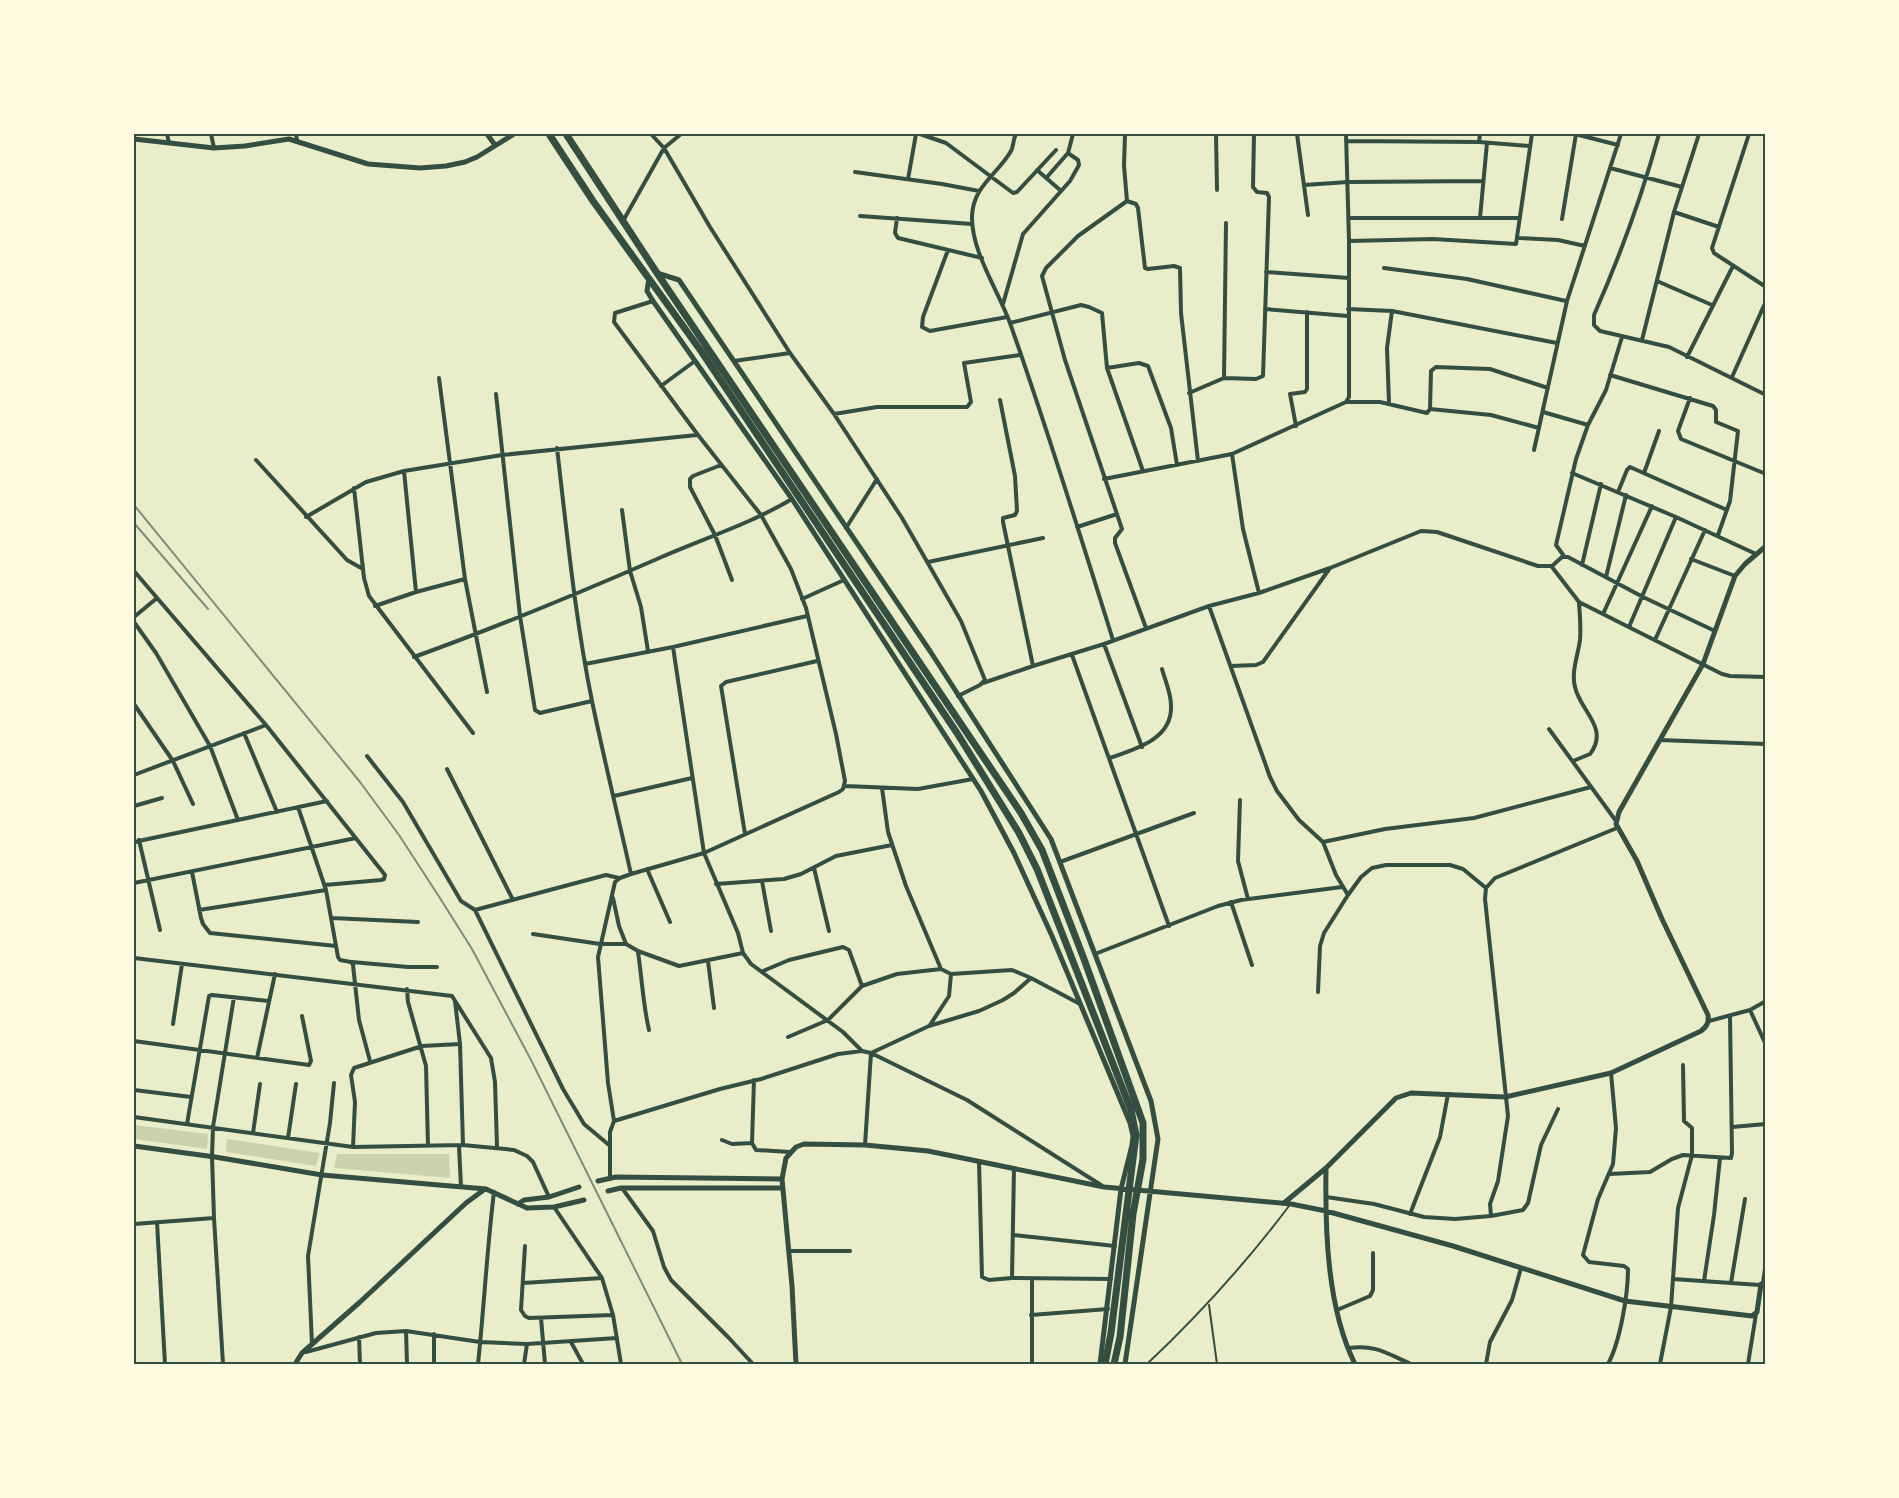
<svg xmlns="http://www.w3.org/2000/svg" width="1899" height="1498" viewBox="0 0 1899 1498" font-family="Poppins,sans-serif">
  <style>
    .green { fill: #cad2ad }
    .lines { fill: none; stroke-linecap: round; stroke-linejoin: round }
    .service { stroke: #344e41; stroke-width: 2 }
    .minor { stroke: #344e41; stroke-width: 4 }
    .tertiary { stroke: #344e41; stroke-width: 5 }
    .primary { stroke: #344e41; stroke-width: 7 }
    .rail { stroke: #7c8e77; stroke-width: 2 }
    .neatline { fill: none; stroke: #344e41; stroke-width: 2 }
  </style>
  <rect width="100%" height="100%" fill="#e9edc9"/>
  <path class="green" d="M 134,1125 L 208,1134 L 207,1149 L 134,1139 Z
    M 227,1139 L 320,1153 L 316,1166 L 226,1152 Z
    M 337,1154 L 449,1154 L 450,1178 L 334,1168 Z"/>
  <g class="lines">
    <path class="service" d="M 1209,1305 L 1217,1364
      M 1147,1364 C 1199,1315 1246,1263 1289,1206"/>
    <path class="minor" d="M 167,134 L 169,143
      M 211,134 L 214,148
      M 296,134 L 297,140
      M 651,134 L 664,148 L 710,227 L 790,353 L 834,414 L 902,518 L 961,621 L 985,680 L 980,685 L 958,696
      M 920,134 L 946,143 L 1013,193 L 1017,192 L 1056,150
      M 1016,134 C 1013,139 1014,145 1011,151 C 998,174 973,186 972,216 C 971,251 998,290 1010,323 C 1047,428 1080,534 1113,640
      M 1125,134 L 1124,166 L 1127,201 L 1078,236 L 1046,268 L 1042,276 L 1065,360 L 1122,529 L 1115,538 L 1115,543 L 1146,628
      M 1216,134 L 1217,190
      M 1297,134 L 1308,215
      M 1575,134 L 1618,145
      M 1659,134 C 1642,196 1620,256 1594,315 L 1594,325 L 1600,331 L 1669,347 L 1766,395
      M 1749,134 L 1712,248 L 1714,253 L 1766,287
      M 1346,141 L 1479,142 L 1529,146
      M 1479,142 L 1480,134
      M 1610,168 L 1682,187
      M 1037,170 L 1060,190
      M 855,172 L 942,184 L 979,191
      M 1047,177 L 1068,153 L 1073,134
      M 908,179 L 916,134
      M 1304,185 L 1348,182 L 1483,181
      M 1127,201 L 1136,204 L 1138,208 L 1145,268 L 1148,269 L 1174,266 L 1180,268 L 1181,313 L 1198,461
      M 1674,212 L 1719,227
      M 860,216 L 972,224
      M 897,218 L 895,233 L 898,238 L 982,258
      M 1348,218 L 1520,218
      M 1480,218 L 1487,143
      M 1562,219 L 1576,134
      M 623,221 L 664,148 L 681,134
      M 1519,238 L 1558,240 L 1585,246
      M 1349,241 L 1433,239 L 1516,244 L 1532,134
      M 948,250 L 923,317 L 922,327 L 930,331 L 1007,317
      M 1384,268 L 1467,279 L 1566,301
      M 1266,272 L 1349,278
      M 1657,281 L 1712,305
      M 1003,304 L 1023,234 L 1070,181 L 1079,165 L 1078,160 L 1068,153
      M 1265,309 L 1348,316
      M 1348,309 L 1392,311 L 1557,343
      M 1010,323 L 1081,305 L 1089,307 L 1102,313 L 1107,368 L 1143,471
      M 1642,340 L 1674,212 L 1699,134
      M 1687,357 L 1733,266
      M 734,361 L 790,353
      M 1107,368 L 1139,363 L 1148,366 L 1171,428 L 1177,465
      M 1610,375 L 1713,406 L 1716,410 L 1716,422 L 1738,431 L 1730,501 L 1718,535
      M 1732,377 L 1766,301
      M 439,378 L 465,579 L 487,692
      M 1224,378 L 1226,223
      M 661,386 L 695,361
      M 1189,393 L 1224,378 L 1256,379 L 1263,376 L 1269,197 L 1267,193 L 1257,192 L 1253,187 L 1254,134
      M 496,394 L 520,616 L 535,710 L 540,713 L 544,712 L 592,701
      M 1690,398 L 1678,431 L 1681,439 L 1766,474
      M 1000,400 L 1015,476 L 1017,511 L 1015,515 L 1003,518 L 1003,522 L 1033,666
      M 1346,402 L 1380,402 L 1427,413 L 1430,409 L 1431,371 L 1436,367 L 1490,369 L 1548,388
      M 1389,403 L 1387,348 L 1392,311
      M 1430,409 L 1491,415 L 1539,428
      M 1543,412 L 1588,425
      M 834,414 L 877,407 L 967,407 L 971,402 L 964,363 L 1020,355
      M 1296,426 L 1290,394 L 1305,392 L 1307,389 L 1307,312
      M 557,448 C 567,533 575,618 592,701 C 604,759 618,816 631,874
      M 1534,450 L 1567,301 L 1621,134
      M 1232,454 L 1243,529 L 1259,593
      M 256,460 L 347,560 L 363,569
      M 721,465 L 693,476 L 690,479 L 690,487 L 715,535 L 732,580
      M 404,471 L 416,592
      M 1572,473 L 1676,517 L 1756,554
      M 1644,473 L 1659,431
      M 1104,479 L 1232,454 L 1346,402 L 1349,397 L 1349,241 L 1346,134
      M 354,488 L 364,578 L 369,596 L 473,733
      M 1618,492 L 1627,470 L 1630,467 L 1727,510
      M 622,510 L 630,571 L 641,607 L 648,651
      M 306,517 L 366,482 L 404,471 L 502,455 L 697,435
      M 1077,527 L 1117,514
      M 846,528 L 877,479
      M 1564,556 L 1556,545 L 1576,459 L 1588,425 L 1606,390 L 1622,337
      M 1691,559 L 1735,576
      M 928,562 L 1043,538
      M 1582,565 L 1601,484
      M 1552,567 L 1579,602 L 1722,674 L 1730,676 L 1766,677
      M 134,571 L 266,725 L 385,875 L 384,879 L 381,880 L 325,885
      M 1606,577 L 1626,495
      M 802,599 L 844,580
      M 375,606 L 416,592 L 465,579
      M 1209,606 L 1270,777 L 1277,791 L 1299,820 L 1323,842 L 1336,875 L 1348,895
      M 1603,614 L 1652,506
      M 134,617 L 157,598
      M 134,622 L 156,653 L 210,746 L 238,820
      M 1629,627 L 1676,517
      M 1655,640 L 1705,530
      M 1104,644 L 1142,747
      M 673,647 L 704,853 L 738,933 L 743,953 L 751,964 L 843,1032 L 861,1050
      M 1072,655 L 1169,926
      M 414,657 C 497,627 577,594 657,559 C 702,539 750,524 792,499
      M 585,664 L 673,647 L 807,616
      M 1231,666 L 1256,665 L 1263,662 L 1330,568
      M 983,683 L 1033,666 L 1104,644 L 1209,606 L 1259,593 L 1330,568 L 1421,531 L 1437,532 L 1538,566 L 1552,566 L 1562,557 L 1568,557 L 1643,597 L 1715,631
      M 134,704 L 173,761 L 193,804
      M 1549,729 L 1616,821
      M 244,733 L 277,812
      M 1660,740 L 1766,744
      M 367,756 L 403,802 L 461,901 L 475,910 L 563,1089 L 584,1124 L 609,1145
      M 1110,758 C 1136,749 1173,739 1171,705 C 1171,693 1165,680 1162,669
      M 1573,761 L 1590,754 C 1610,728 1580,711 1575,687 C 1571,672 1578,655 1580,640 C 1581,628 1580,615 1579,603
      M 447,769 L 513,900
      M 134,775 L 266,725
      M 845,786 L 918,789 L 973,779
      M 882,788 L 888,832 L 906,886 L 941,969 L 951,974 L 1012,970 L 1031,978
      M 614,796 L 692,778
      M 1240,800 L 1238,861 L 1248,899
      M 134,806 L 162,798
      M 298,807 L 326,890 L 338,957 L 340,960 L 351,962 L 353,965 L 359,1020 L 370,1061
      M 745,834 L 721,686 L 726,682 L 817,661
      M 139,840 L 160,930
      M 134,842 L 327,801
      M 1323,842 L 1385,829 L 1474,818 L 1591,787
      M 1060,862 L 1194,813
      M 814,868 L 829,931
      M 647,869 L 670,922
      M 192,872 L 201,918 L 203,924 L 210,933 L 336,946
      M 762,881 L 771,931
      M 134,883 L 356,838
      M 716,884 L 784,879 L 801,874 L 836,856 L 892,845
      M 613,898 L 619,926 L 626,944
      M 1231,902 L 1252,965
      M 199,910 L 326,890
      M 475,910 L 606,875 L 619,878
      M 332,918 L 418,922
      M 533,934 L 600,944 L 626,944 L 638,951 L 679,966 L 743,953
      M 638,952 C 642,979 643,1004 649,1030
      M 1095,954 L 1218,906 L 1241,900 L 1342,887
      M 134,958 L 452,996 L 491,1058 L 495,1082 L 497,1147
      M 708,961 L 714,1008
      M 352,962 L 408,967 L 437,967
      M 763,971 L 789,960 L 843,947 L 849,950 L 862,986
      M 407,989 L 408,1002 L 426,1066 L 428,1146
      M 1318,992 L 1320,946 L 1324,933 L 1348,895 L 1361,877 L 1372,868 L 1386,865 L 1450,865 L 1463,869 L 1486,888
      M 455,1001 L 460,1044 L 463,1145
      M 1750,1010 L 1766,1045
      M 1709,1021 L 1750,1010 L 1766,1001
      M 173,1024 L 182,964
      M 930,1025 L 949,996 L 951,974
      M 788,1037 L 828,1020 L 862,986 L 897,974 L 941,969
      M 134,1041 L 309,1065 L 311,1061 L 302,1016
      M 257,1058 L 275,974
      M 754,1080 L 752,1143 L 756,1150 L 790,1152
      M 134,1090 L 191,1097
      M 134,1117 L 353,1147 L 463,1145 L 514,1150 L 527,1156 L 533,1162 L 549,1197
      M 614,1121 L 608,1083 L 598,957 L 615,882 L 620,878 L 631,874 L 704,853 L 839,792 L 843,789 L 845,781 L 836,734 L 806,608 L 791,569 L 761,515 L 698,435 L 614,322 L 615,313 L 653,301
      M 187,1124 L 209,996 L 212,995 L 269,1001
      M 1732,1127 L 1766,1124
      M 253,1133 L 260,1084
      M 288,1138 L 296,1084
      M 722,1140 L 732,1144 L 752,1143
      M 865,1145 L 871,1053 L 929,1026 L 979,1011 L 1003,1000 L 1014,993 L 1031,978 L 1080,1004
      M 459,1146 L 461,1187
      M 353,1147 L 355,1102 L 351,1075 L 354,1068 L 422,1046 L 460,1044
      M 979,1161 L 982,1277 L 989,1280 L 1012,1278 L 1111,1279
      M 1609,1174 L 1650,1172 L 1672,1159 L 1683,1155 L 1731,1158 L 1732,1153 L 1730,1016
      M 610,1177 L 610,1132 L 614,1121 L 720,1089 L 761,1079 L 838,1054 L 862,1051 L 871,1053 L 967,1100 L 1101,1185
      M 622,1188 L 653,1231 L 664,1267 L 671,1280 L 728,1337 L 753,1364
      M 1326,1197 L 1374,1204 L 1424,1217 L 1455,1219 L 1491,1216 L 1523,1210 L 1528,1203 L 1541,1145 L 1558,1109
      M 554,1207 L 602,1278 L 613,1315 L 621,1364
      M 1410,1214 L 1440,1137 L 1448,1094
      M 1491,1216 L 1490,1204 L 1498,1181 L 1508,1116 L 1485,899 L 1486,888 L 1495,878 L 1617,828
      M 214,1218 L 223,1364
      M 157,1222 L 165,1364
      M 134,1224 L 214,1218 L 212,1157 L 213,1127 L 234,997
      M 1014,1235 L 1115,1246
      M 525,1246 L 521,1310 L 525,1316 L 529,1318 L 613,1315
      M 789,1251 L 850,1251
      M 1012,1278 L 1014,1168
      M 1673,1279 L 1760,1285
      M 1704,1281 L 1714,1215 L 1720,1158
      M 523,1283 L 602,1278
      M 1731,1283 L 1745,1199
      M 1763,1283 L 1766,1261
      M 1337,1310 L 1370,1296 L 1373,1290 L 1373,1253
      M 1031,1315 L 1108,1309
      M 541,1318 L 545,1364
      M 406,1331 L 407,1364
      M 434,1334 L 434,1364
      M 359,1337 L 360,1364
      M 571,1342 L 583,1364
      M 312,1344 L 308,1256 L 330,1123 L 334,1083
      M 1349,1348 C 1375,1344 1388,1354 1411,1364
      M 306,1352 L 376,1333 L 406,1331 L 480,1342 L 527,1344 L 617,1338
      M 286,1364 L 295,1364
      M 478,1364 C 484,1307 487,1249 494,1192
      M 524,1364 L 527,1344
      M 1032,1364 L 1032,1279
      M 1486,1364 L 1490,1342 L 1512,1300 L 1521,1268
      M 1608,1364 C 1620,1342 1628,1295 1628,1269 L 1624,1266 L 1589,1262 L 1583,1255 L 1598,1199 L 1613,1164 L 1616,1128 L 1611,1073
      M 1660,1364 L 1671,1307 L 1678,1208 L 1692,1155 L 1692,1128 L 1684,1121 L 1683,1065
      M 1748,1364 L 1756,1314"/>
    <path class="tertiary" d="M 487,134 L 495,145
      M 134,139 L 214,148 L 245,146 L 289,139 L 368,164 L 420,168 L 446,166 L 465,162 L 477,157 L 514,134
      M 657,273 L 679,280 L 930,651 L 1051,839 L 1151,1101 L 1158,1139 L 1125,1364
      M 649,278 L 647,291 L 653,301 L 792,499 L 981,791 L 1014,853 L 1052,936 L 1130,1123 L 1133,1136 L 1132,1145 L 1121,1189 L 1100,1364
      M 134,1146 L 215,1157 L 322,1175 L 486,1189 L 527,1208 L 554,1207 L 584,1200
      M 1326,1168 C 1325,1230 1327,1308 1355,1364
      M 598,1181 L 616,1177 L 782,1179
      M 608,1191 L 621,1188 L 782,1188
      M 1284,1203 L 1326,1168 L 1396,1098 L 1411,1093 L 1505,1097 L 1611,1073 L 1701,1031 C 1707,1026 1709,1023 1708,1015 L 1662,919 L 1637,861 L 1616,824 L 1619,812 L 1703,664 L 1735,576 L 1745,564 L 1766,546
      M 518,1204 L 524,1200 L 549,1197 L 579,1187
      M 295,1364 L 302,1353 L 360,1302 L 466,1203 L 485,1189
      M 796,1364 L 792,1286 L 782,1179 L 786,1158 L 796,1147 L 804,1144 L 865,1145 L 928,1151 L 1104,1187 L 1291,1204 L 1326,1211 L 1453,1246 L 1625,1301 L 1752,1316 L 1757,1312 L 1761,1284 L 1766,1282"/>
    <path class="primary" d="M 549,134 L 593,201 L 701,351 L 957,733 L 1019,833 L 1037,869 L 1131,1110 L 1136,1135 L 1111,1333 L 1105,1364
      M 566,134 L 657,273 L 1021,813 L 1042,850 L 1084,959 L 1143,1123 L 1143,1159 L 1133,1214 L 1120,1337 L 1114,1364"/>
    <path class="rail" d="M 134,505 L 360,782 L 399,835 L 438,895 L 472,949 L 531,1060 L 682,1364
      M 134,523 L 208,609"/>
  </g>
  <rect width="1899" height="1498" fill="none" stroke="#fefae0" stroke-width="270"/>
  <rect x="135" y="135" width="1629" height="1228" class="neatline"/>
</svg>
